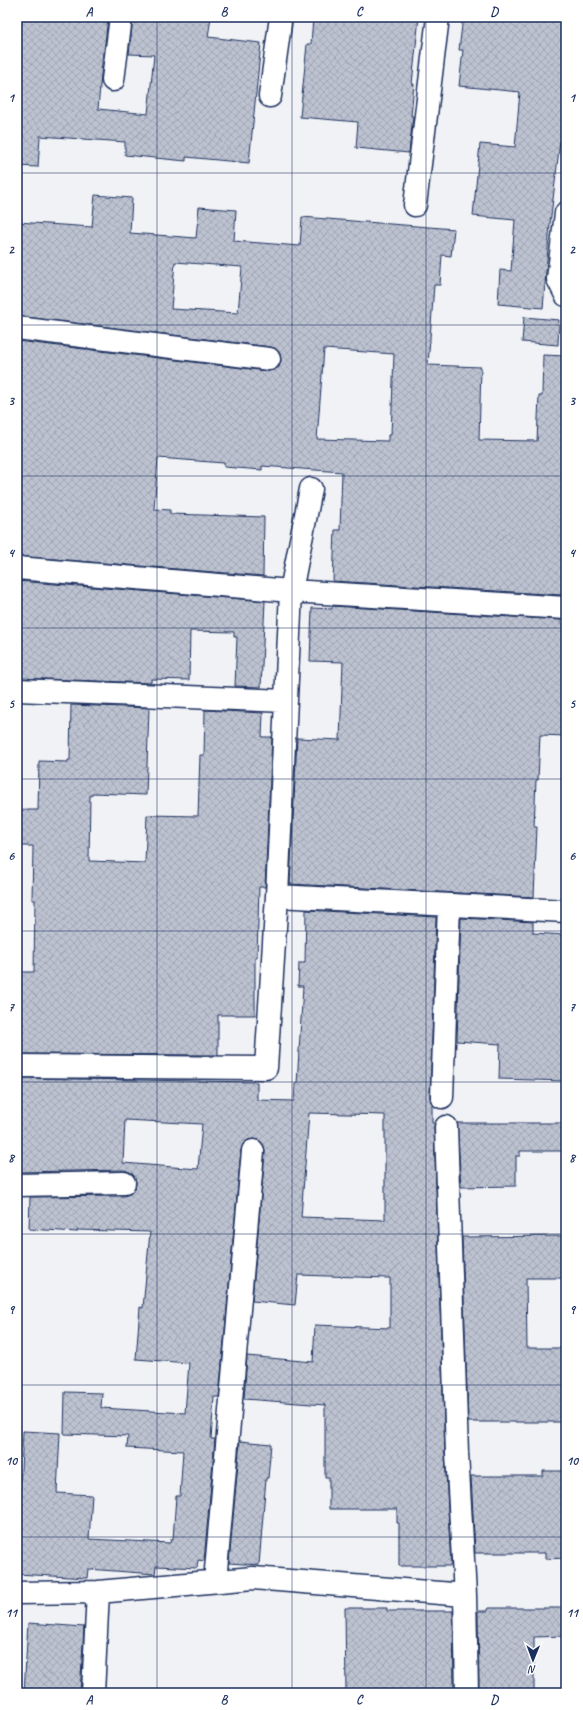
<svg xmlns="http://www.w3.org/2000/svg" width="583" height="1710" viewBox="0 0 583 1710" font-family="Caveat,sans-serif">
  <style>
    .building { fill: url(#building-cross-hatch); stroke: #1b2f5e; fill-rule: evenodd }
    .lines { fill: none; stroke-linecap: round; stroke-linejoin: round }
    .minor-casing { stroke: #1b2f5e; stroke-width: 25 }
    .minor { stroke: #fff; stroke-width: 22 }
    .grid { fill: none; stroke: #1b2f5e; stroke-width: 1; stroke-opacity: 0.55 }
    .neatline { fill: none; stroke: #1b2f5e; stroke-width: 1.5 }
    .grid-label { font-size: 13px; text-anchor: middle; font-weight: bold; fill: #1b2f5e }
  </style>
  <defs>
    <pattern id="building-cross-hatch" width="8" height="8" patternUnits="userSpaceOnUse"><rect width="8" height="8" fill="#bcc2d0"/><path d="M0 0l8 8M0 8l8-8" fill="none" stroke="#a1a7b5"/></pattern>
  </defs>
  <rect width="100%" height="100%" fill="#f1f2f5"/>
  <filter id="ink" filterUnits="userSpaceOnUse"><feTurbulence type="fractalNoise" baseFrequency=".025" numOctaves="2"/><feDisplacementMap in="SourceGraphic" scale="8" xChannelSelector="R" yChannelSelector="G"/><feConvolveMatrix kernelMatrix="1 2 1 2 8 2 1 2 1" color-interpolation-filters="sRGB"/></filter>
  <g filter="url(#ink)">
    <path class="building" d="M 17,17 L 108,17 L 104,52 L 103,52 L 98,109 L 148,114 L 154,55 L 129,54 L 133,17 L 211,17 L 208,37 L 261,43 L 249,163 L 186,157 L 186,161 L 125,155 L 125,142 L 40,136 L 38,167 L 17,166 Z
      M 313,17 L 419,17 L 412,84 L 414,84 L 411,116 L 413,116 L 409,153 L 356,148 L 358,122 L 300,117 L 307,44 L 311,44 Z
      M 463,17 L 566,17 L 566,105 L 562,141 L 560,141 L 550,224 L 543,308 L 498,304 L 500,270 L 511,271 L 515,220 L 473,216 L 480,144 L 515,147 L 520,92 L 459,86 L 463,50 L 459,50 Z
      M 95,195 L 132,198 L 130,233 L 196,238 L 199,207 L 236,210 L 234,241 L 300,246 L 302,217 L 454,229 L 451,256 L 442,255 L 440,285 L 434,285 L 428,365 L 481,367 L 479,440 L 537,441 L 539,396 L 542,396 L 543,355 L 566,356 L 566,553 L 564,553 L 562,595 L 333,581 L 335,530 L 340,530 L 342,472 L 262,466 L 262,470 L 224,467 L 224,463 L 158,458 L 154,509 L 170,510 L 170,514 L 264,517 L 263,576 L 17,556 L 17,473 L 19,446 L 17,446 L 17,341 L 267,371 L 274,370 L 279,367 L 281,361 L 280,354 L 276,349 L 271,347 L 17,316 L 17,222 L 92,227 ZM 175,262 L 242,267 L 238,313 L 171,309 ZM 324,349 L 394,354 L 391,435 L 388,435 L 388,441 L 317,439 Z
      M 524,317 L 559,320 L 558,345 L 522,342 Z
      M 17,581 L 265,601 L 261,687 L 235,686 L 237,637 L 234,637 L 234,632 L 190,631 L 189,680 L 151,679 L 151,683 L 17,678 Z
      M 332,606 L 561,620 L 561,624 L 566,624 L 566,736 L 540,735 L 538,780 L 536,780 L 534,827 L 537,827 L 534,897 L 290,884 L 297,738 L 340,740 L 343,662 L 310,661 L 312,608 L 332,609 Z
      M 71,705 L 149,708 L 146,795 L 93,793 L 93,795 L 90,795 L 89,861 L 145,863 L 147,815 L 198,816 L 200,755 L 204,755 L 205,710 L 263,713 L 262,737 L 272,737 L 265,887 L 259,887 L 257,957 L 255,957 L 255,1015 L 218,1015 L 218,1055 L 17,1054 L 17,972 L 34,972 L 35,900 L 32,900 L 33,846 L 17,846 L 17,810 L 38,810 L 39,761 L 68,762 L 68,760 L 70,760 Z
      M 306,910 L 436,917 L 430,1097 L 432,1104 L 432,1123 L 435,1123 L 434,1127 L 445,1453 L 451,1566 L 399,1566 L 399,1523 L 397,1523 L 397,1509 L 329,1509 L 329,1477 L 325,1477 L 325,1405 L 244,1399 L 247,1356 L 313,1362 L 315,1325 L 390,1328 L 390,1278 L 388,1278 L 298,1275 L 295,1305 L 252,1301 L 265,1152 L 264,1146 L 260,1141 L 254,1139 L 248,1140 L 243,1144 L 241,1150 L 219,1397 L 214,1397 L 211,1439 L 215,1439 L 204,1561 L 198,1560 L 197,1568 L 156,1566 L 155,1574 L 88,1569 L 87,1578 L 17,1574 L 17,1542 L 23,1431 L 60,1433 L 57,1493 L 92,1495 L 89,1539 L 170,1543 L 171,1539 L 173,1539 L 176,1496 L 180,1496 L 183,1451 L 127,1448 L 128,1436 L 64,1434 L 65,1392 L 102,1393 L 101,1408 L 185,1413 L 189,1363 L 136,1359 L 140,1307 L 143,1308 L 150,1232 L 77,1230 L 77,1232 L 29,1229 L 30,1197 L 124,1196 L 130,1194 L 135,1189 L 136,1182 L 134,1176 L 130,1172 L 124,1170 L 17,1172 L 17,1078 L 257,1082 L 257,1100 L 294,1101 L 295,1084 L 297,1084 L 303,986 L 298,986 L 299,963 L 305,963 ZM 309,1113 L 385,1115 L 385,1220 L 301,1217 ZM 125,1120 L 202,1124 L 198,1169 L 123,1163 Z
      M 461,918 L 533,922 L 533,933 L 566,935 L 566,1081 L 499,1079 L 500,1044 L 457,1041 Z
      M 457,1123 L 566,1123 L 566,1151 L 520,1151 L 520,1156 L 516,1156 L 516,1186 L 461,1187 Z
      M 566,1236 L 566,1278 L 526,1278 L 527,1348 L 566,1348 L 566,1422 L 468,1422 L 462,1237 Z
      M 240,1441 L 271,1444 L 268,1478 L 266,1478 L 259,1565 L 229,1563 Z
      M 543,1471 L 566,1471 L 566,1558 L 545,1559 L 545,1553 L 475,1553 L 471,1476 L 543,1476 Z
      M 345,1608 L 387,1608 L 387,1611 L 453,1611 L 454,1693 L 346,1693 Z
      M 488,1608 L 566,1608 L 566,1636 L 534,1637 L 534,1693 L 479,1693 L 478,1611 L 488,1611 Z
      M 28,1623 L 84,1627 L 80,1693 L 24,1693 Z"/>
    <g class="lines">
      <defs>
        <path id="minor" d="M 113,80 L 121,17
          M 270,96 L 281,17
          M 415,205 L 438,17
          M 566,213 L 558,279 L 566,295
          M 17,328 L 269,359
          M 311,489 L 291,591 L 566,608
          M 17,568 L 291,591 L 277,896 L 566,911
          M 17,690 L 286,701
          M 17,1066 L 266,1068 L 277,896
          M 442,1097 L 449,905
          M 446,1127 L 457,1453 L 465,1595 L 467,1693
          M 17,1185 L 124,1183
          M 215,1581 L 253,1151
          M 17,1593 L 98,1592 L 253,1578 L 465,1595
          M 93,1693 L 98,1592"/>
      </defs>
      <use href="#minor" class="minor-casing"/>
      <use href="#minor" class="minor"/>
    </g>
  </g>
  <path class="grid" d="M 157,17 L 157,1693M 292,17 L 292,1693M 426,17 L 426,1693M 17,173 L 566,173M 17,325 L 566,325M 17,476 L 566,476M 17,628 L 566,628M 17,779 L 566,779M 17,931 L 566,931M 17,1082 L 566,1082M 17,1234 L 566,1234M 17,1385 L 566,1385M 17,1537 L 566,1537"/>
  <rect width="583" height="1710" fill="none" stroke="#fff" stroke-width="44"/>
  <g transform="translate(533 1660) rotate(181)" stroke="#ffffff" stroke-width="3" paint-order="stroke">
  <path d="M0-3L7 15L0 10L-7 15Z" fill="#1b2f5e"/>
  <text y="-6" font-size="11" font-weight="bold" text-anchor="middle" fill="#1b2f5e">N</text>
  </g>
  <rect x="22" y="22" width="539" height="1666" class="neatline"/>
  <g class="grid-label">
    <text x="89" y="16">A</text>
    <text x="224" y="16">B</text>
    <text x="359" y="16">C</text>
    <text x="494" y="16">D</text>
    <text x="11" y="102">1</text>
    <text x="572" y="102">1</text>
    <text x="11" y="254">2</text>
    <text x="572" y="254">2</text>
    <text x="11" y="405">3</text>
    <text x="572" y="405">3</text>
    <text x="11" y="557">4</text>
    <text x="572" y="557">4</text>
    <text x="11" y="708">5</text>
    <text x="572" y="708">5</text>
    <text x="11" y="860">6</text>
    <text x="572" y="860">6</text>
    <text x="11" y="1011">7</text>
    <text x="572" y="1011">7</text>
    <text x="11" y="1162">8</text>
    <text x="572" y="1162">8</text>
    <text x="11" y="1314">9</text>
    <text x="572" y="1314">9</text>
    <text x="11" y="1465">10</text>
    <text x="572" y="1465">10</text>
    <text x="11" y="1617">11</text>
    <text x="572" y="1617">11</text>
    <text x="89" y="1704">A</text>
    <text x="224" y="1704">B</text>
    <text x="359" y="1704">C</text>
    <text x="494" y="1704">D</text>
  </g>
</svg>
